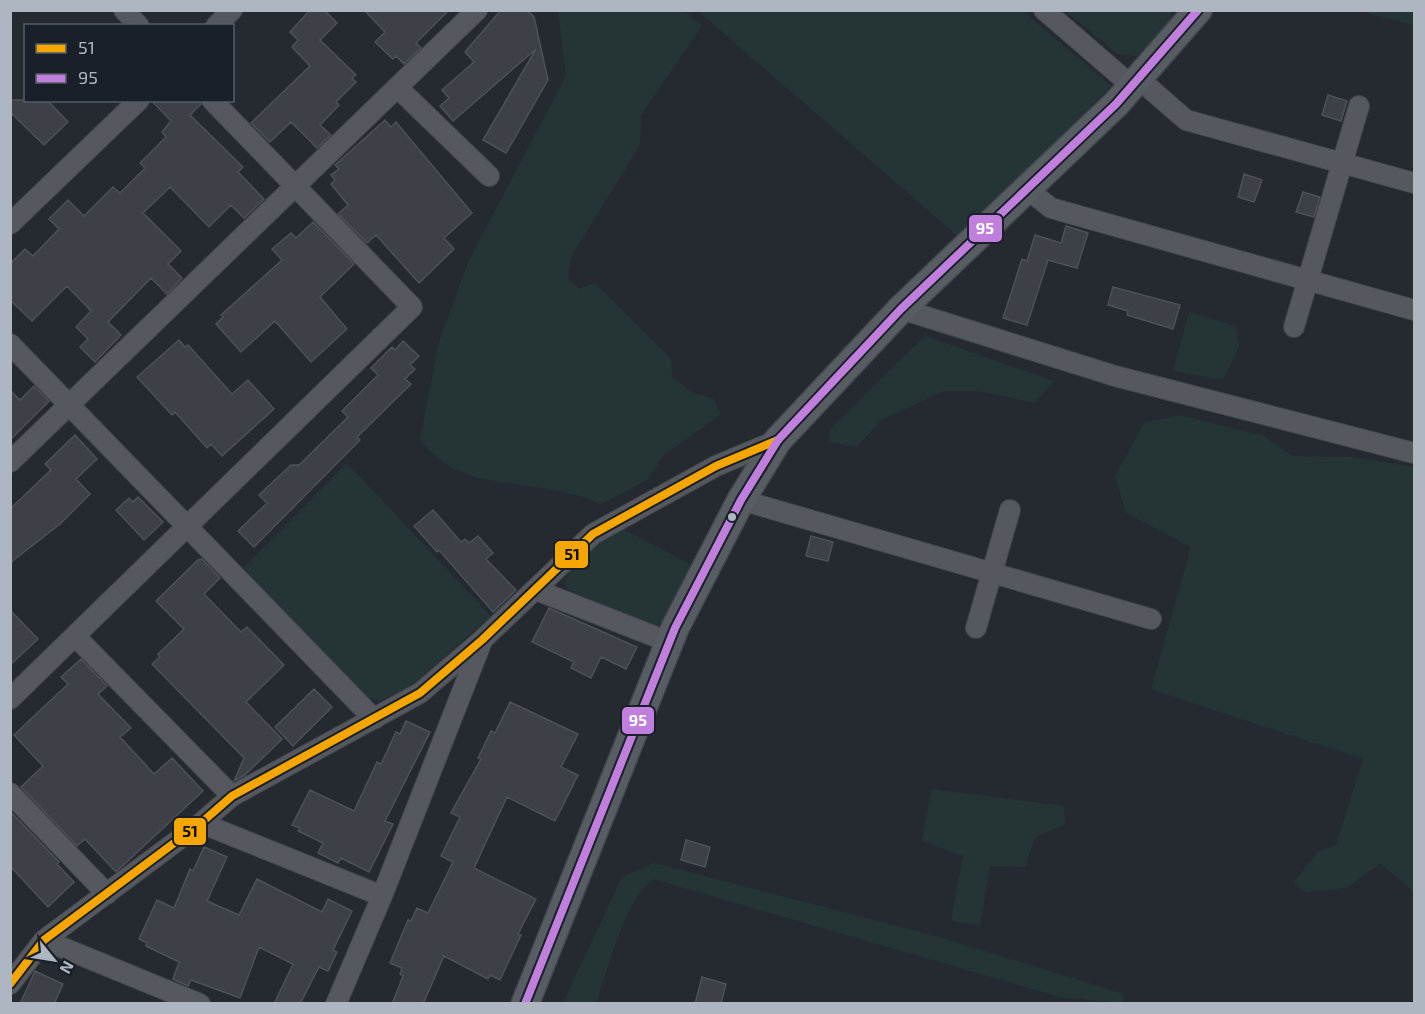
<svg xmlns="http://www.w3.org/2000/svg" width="1425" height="1014" viewBox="0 0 1425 1014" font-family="'Exo 2',sans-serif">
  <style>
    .green { fill: #253536 }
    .building { fill: #3d4147; stroke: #4c5158; stroke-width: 1.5 }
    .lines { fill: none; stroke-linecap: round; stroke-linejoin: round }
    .street-casing { stroke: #42464b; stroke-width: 22 }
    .secondary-casing { stroke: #42464b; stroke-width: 30 }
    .street { stroke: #55585e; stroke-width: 20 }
    .secondary { stroke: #585d64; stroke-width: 27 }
    .bus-1-casing { stroke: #192029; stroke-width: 12 }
    .bus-2-casing { stroke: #192029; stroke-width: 12 }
    .bus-1 { stroke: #f7a600; stroke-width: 8 }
    .bus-2 { stroke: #c07fdc; stroke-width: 8 }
    .bus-dot { fill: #aeb6c2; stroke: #192029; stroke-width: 2 }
    .line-badge { stroke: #192029; stroke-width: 2 }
    .badge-label { font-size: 16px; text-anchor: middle; font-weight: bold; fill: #fff }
    .pale-badge-label { font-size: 16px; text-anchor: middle; font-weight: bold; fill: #111 }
  </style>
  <rect width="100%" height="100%" fill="#252a30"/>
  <path class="green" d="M 558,11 L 684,11 L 702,26 L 641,115 L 640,145 L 571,257 L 568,279 L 579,289 L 595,283 L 671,359 L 672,377 L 693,393 L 714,399 L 721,414 L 663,456 L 647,480 L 600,505 C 547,474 462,499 420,440 L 439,342 L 468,262 L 566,76 Z
    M 698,11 L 1023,11 L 1111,86 L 961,239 Z
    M 1065,11 L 1171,11 L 1172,20 L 1137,56 L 1118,54 Z
    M 1369,11 L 1414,11 L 1414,25 L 1369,14 Z
    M 1189,312 L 1236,326 L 1239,346 L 1223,380 L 1173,371 Z
    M 925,336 L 1054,381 L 1035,403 L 978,391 L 944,391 L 881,420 L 857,447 L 829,442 L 830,429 Z
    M 1179,415 L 1264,436 L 1293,456 L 1350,457 L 1414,467 L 1414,892 L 1380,863 L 1347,888 L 1306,892 L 1293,883 L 1317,852 L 1336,845 L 1363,759 L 1151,689 L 1191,547 L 1126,513 L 1115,476 L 1144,423 Z
    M 347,463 L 491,616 L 410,687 L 379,701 L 368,697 L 243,568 Z
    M 621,528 L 692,565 L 666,621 L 650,628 L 567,589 L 564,584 C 570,560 602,540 621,528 Z
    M 931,789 L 1064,806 L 1065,825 L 1035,837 L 1025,867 L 990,866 L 980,926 L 951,921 L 963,856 L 922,841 Z
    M 654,863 L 939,937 L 1124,994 L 1123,1003 L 1060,997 L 653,879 C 623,904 609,967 596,1003 L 563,1003 L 622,877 Z"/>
  <path class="building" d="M 310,10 L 324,10 L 337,23 L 320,40 L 356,75 L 352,78 L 356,82 L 336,102 L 339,105 L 320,125 L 331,135 L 317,148 L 291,122 L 270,142 L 251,123 L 310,66 L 292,47 L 298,40 L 290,32 Z
    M 364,10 L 449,10 L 416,43 L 421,48 L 404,64 L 396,56 L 393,59 L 375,42 L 385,32 Z
    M 501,10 L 527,10 L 534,17 L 548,80 L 506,153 L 483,140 L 536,49 L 453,121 L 440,106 L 449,98 L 442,90 L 474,62 L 465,52 Z
    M 1328,95 L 1347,101 L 1341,121 L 1322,115 Z
    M 10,100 L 47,100 L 68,122 L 44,145 L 10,112 Z
    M 151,100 L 200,100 L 201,104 L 190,115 L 243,167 L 238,172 L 264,199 L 244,218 L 231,205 L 209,227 L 170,187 L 143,213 L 181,251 L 168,264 L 182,278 L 167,294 L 151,278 L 108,322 L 121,335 L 95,362 L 80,347 L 88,339 L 76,327 L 91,311 L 67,286 L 32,321 L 10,300 L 10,264 L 25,249 L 33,256 L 59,229 L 49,219 L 68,200 L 84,216 L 113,187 L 120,193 L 145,168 L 140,163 L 166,137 L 162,132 L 171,121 Z
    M 385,120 L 391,127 L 396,122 L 472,213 L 444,238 L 454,249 L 419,283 L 376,235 L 367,243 L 338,214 L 348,205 L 331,184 L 335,180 L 331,175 L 339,169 L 335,165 Z
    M 1244,174 L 1262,180 L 1254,202 L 1238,197 Z
    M 1303,192 L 1320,197 L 1314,217 L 1296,212 Z
    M 313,222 L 354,264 L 320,297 L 347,329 L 311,362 L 275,321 L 241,352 L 216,324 L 223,317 L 221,315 L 282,260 L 272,249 L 291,233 L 296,238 Z
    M 1066,226 L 1088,233 L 1077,268 L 1048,260 L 1027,325 L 1003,318 L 1022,259 L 1027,261 L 1035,235 L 1061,243 Z
    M 1113,287 L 1180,305 L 1173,329 L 1127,315 L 1128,311 L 1108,305 Z
    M 179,340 L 185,347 L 188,345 L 232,394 L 248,380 L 274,409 L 222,456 L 211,444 L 207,448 L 175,412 L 172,415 L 137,377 Z
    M 403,341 L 419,356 L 410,365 L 415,369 L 405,379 L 411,384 L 357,437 L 360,440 L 254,547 L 238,531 L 267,503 L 259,495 L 291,465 L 299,465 L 348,417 L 342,411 L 378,375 L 371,368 L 392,347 L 395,350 Z
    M 34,386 L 49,401 L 10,440 L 10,390 L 20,400 Z
    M 75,435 L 97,459 L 76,479 L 90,494 L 60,524 L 10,563 L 10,509 L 51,470 L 45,464 Z
    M 138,497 L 163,522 L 144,540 L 116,510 L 129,498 L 133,502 Z
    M 433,510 L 461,542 L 465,539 L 469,543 L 478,536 L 493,553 L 486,559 L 516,590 L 493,612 L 439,550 L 437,552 L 414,526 Z
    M 811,536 L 833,542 L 828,561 L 806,556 Z
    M 202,559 L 220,578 L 204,594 L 241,632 L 247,627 L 284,665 L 246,702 L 282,739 L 245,775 L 234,781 L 244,758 L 152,664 L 160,657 L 158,654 L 184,629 L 156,601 L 198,560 Z
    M 549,608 L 637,647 L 626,669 L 601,657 L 591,678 L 571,668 L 574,662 L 532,642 Z
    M 10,610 L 38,639 L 10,665 Z
    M 81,659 L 107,686 L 98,694 L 131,728 L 120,737 L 154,774 L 172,758 L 203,791 L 116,872 L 85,839 L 77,846 L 21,787 L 43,766 L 14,735 L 68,684 L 61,677 Z
    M 314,689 L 332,707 L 293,746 L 275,727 Z
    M 510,702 L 578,734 L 561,767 L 578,775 L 555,821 L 507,797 L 474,868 L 536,899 L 518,934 L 521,935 L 500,980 L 490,975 L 488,979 L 444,956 L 423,1004 L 392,1004 L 403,976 L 400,974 L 402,968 L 390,963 L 408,920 L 411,921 L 417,908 L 428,913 L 453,862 L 441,856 L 460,817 L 451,813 L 481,759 L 478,758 L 491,731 L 495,733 Z
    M 406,721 L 430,732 L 385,821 L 393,824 L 369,872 L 341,858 L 338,863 L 318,853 L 323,843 L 298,831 L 300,828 L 292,825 L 310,790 L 354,811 L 377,762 L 381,764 L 396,732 L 400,734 Z
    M 10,811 L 59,862 L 57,864 L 74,882 L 48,907 L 10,866 Z
    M 686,840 L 710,847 L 705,867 L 681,860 Z
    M 204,847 L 227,857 L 207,901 L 239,915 L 257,879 L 322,912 L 328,899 L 352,911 L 333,950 L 337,952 L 328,971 L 319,967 L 300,1004 L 274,1004 L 293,964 L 259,947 L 240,998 L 191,980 L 188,986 L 173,979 L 179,962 L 146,946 L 147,943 L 139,939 L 157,900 L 174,908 L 190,869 L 193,871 Z
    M 35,971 L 63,984 L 54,1004 L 20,1004 Z
    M 702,977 L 726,984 L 721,1004 L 695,1004 Z"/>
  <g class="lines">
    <defs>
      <path id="street" d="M 124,10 L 139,26
        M 1044,10 L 1132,86
        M 216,26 L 232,10
        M 1139,79 L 1186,120 L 1414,183
        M 398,88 L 489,176
        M 1027,189 L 1051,208 L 1414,310
        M 10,224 L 139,100
        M 901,309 L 1115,376 L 1414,453
        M 1294,327 L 1359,106
        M 10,344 L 374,719
        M 10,462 L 477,10
        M 741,500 L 1151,619
        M 536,590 L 669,642
        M 976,628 L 1010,510
        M 75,636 L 232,796
        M 10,699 L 412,307 L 212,100
        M 10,793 L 107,894
        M 201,823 L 382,896
        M 44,940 L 200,1004
        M 10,984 L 44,940 L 201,823 L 232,796 L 420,693 L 482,640 L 593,534 L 716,466 L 778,440
        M 336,1004 L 382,896 L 482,641"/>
      <path id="secondary" d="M 525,1004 L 675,628 L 741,500 L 778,440 L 901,309 L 1116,104 L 1198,10"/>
    </defs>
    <use href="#street" class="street-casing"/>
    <use href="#secondary" class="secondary-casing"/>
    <use href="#street" class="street"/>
    <use href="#secondary" class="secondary"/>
    <defs>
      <path id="bus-1" d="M 10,984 L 44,940 L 201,823 L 232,796 L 420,693 L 482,640 L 593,534 L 716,466 L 778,440"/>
      <path id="bus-2" d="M 525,1004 L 675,628 L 741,500 L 778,440 L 901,309 L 1116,104 L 1198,10"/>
    </defs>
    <use href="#bus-1" class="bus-1-casing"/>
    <use href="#bus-2" class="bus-2-casing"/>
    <use href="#bus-1" class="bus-1"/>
    <use href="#bus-2" class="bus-2"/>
  </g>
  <circle class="bus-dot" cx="732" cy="517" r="5"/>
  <g class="line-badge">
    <rect x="968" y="214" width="35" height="29" rx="6" fill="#c07fdc"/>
    <rect x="554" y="540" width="35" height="29" rx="6" fill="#f7a600"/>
    <rect x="621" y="706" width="34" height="29" rx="6" fill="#c07fdc"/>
    <rect x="173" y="817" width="34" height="29" rx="6" fill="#f7a600"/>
  </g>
  <g class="badge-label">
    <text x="985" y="234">95</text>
    <text x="638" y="726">95</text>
  </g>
  <g class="pale-badge-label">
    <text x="572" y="560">51</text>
    <text x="190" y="837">51</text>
  </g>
  <rect width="1425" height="1014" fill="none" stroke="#aeb6c2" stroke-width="24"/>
  <rect x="24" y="24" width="210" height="78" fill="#192029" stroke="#555c66" stroke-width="1.5"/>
  <rect x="36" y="44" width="30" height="9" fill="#f7a600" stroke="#555c66" stroke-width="1.5"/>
  <text x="78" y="54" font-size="18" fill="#aeb6c2">51</text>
  <rect x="36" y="74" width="30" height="9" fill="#c07fdc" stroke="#555c66" stroke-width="1.5"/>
  <text x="78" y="84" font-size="18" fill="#aeb6c2">95</text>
  <g transform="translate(54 960) rotate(120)" stroke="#192029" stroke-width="4.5" paint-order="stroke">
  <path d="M0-4.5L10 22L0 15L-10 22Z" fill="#aeb6c2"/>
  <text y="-9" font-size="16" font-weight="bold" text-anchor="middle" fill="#aeb6c2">N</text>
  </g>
</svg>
